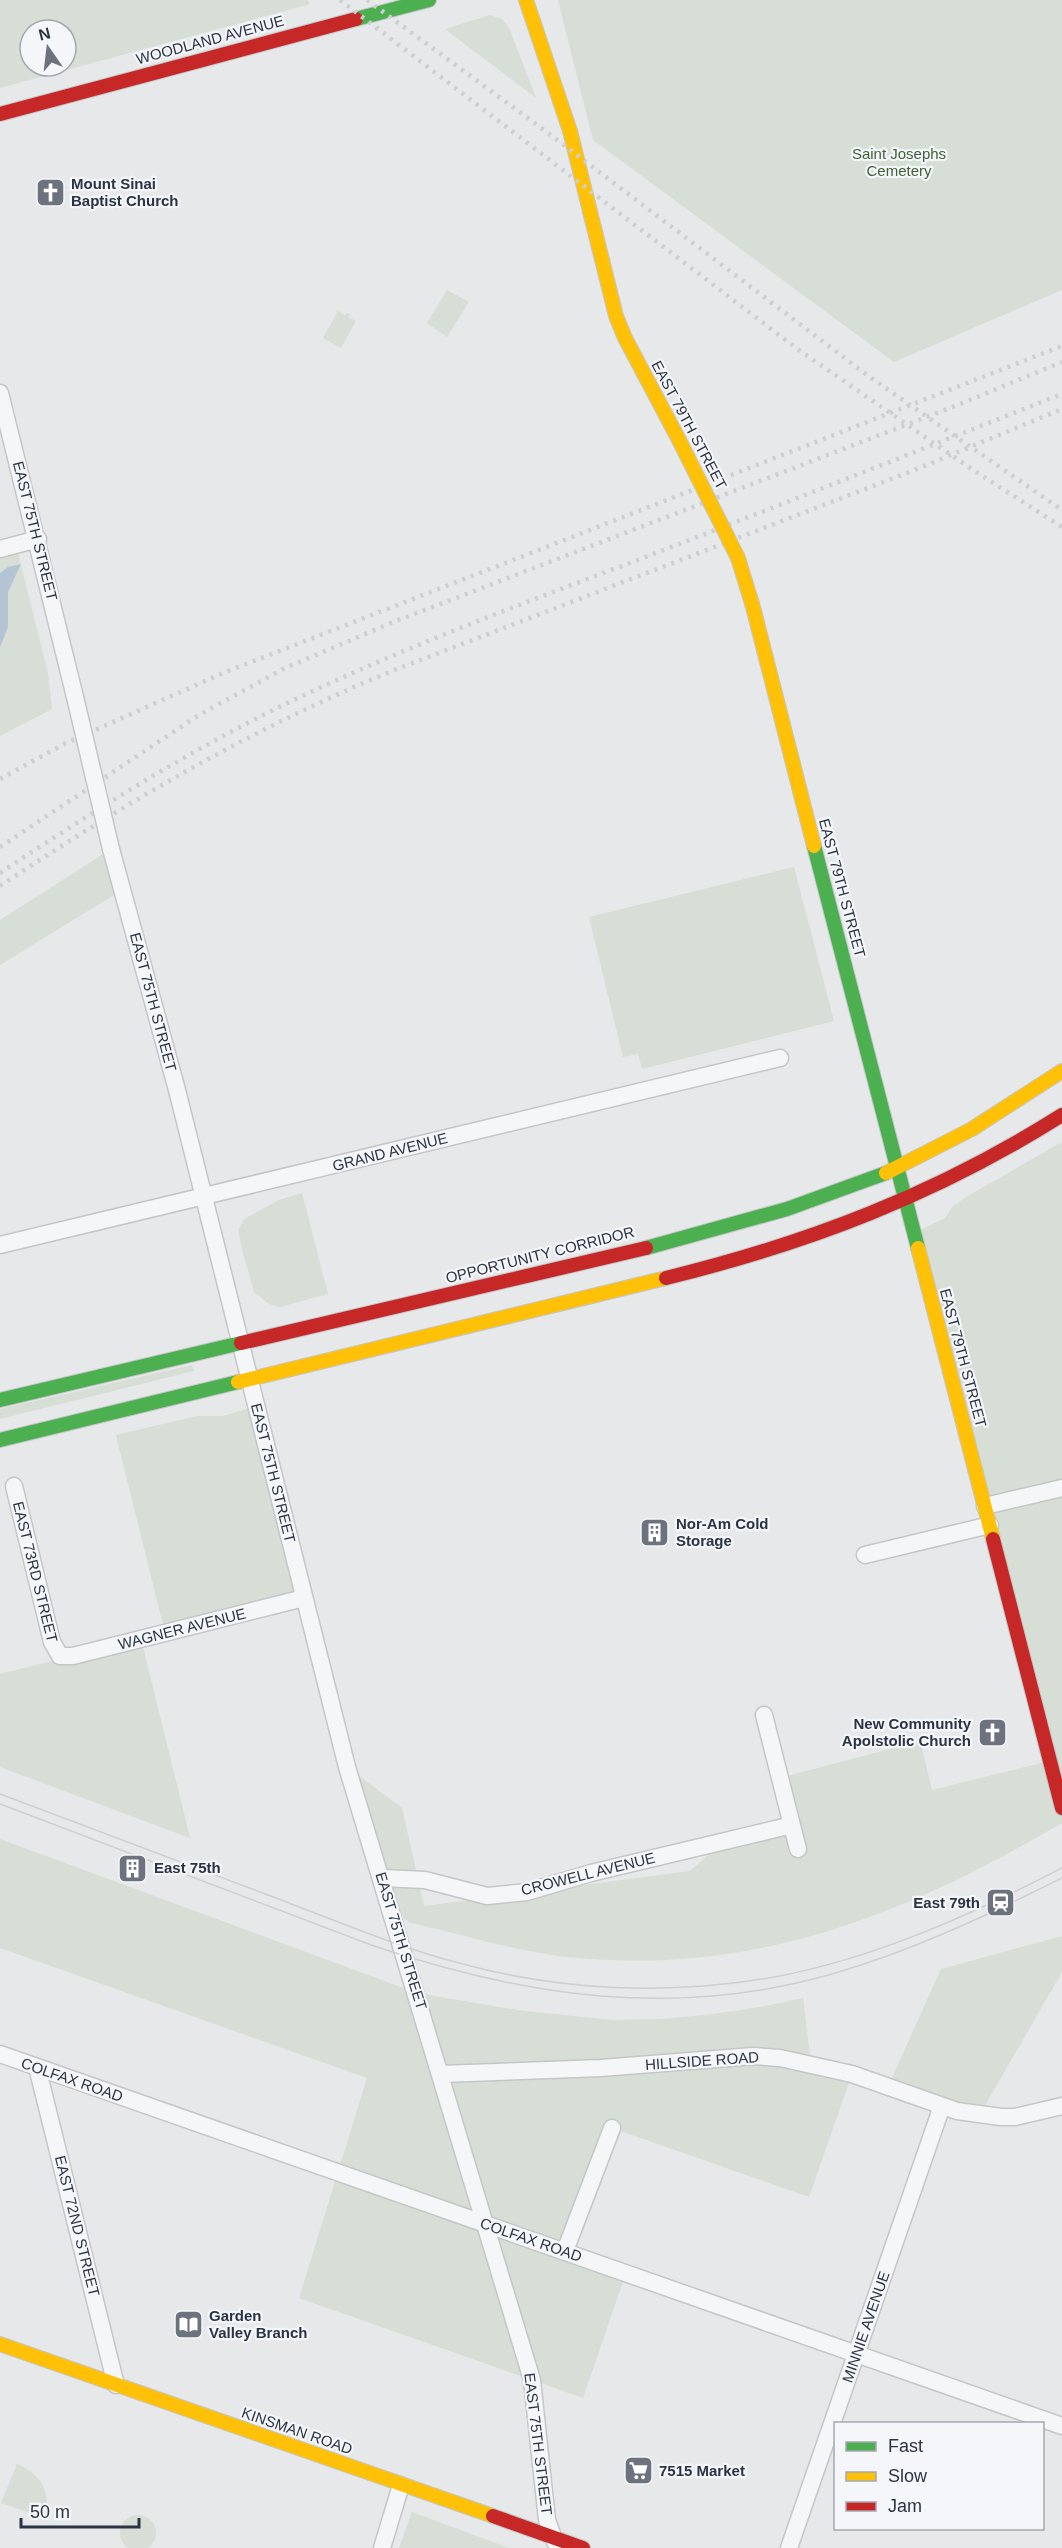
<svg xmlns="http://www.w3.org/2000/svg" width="1062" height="2548" viewBox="0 0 1062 2548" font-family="Arial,sans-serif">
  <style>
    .green { fill: #d6ded6; fill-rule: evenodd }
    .water { fill: #b4c4d5 }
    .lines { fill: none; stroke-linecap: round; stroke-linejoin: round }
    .street-casing { stroke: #c4c6c8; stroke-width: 19 }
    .fast-casing { stroke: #c4c6c8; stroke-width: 16 }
    .slow-casing { stroke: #c4c6c8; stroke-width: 16 }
    .jam-casing { stroke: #c4c6c8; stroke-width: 16 }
    .street { stroke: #f5f6f7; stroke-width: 16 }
    .fast { stroke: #4caf50; stroke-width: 14 }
    .slow { stroke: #ffc107; stroke-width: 14 }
    .jam { stroke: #c62828; stroke-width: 14 }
    .tram { stroke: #cecfd2; stroke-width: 1.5 }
    .rail { stroke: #cecfd2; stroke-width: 4.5; stroke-dasharray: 3 6; stroke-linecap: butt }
    .street-bridge-casing { stroke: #c4c6c8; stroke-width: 19; stroke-linecap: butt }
    .slow-bridge-casing { stroke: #c4c6c8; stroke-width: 16; stroke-linecap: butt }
    .street-bridge { stroke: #f5f6f7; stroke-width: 16 }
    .slow-bridge { stroke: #ffc107; stroke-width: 14 }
    .labels { text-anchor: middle; stroke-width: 4.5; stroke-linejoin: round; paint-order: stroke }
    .street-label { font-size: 15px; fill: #2b3445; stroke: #f4f6f9 }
    .park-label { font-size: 15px; fill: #3f6138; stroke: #f4f6f9 }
    .poi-label { font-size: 15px; font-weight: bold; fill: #2b3445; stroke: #f4f6f9; text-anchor: start }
  </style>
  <rect width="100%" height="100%" fill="#e6e8ea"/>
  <path class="green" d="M 0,0 L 307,0 L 310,4 L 0,88 ZM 30,30 L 66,30 L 66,66 L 30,66 Z
    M 558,0 L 1062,0 L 1062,290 L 894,362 L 593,140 Z
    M 490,15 L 502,19 L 510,30 L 536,98 L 445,29 Z
    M 447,290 L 469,302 L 447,337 L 427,323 Z
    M 338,311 L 345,315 L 347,313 L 350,314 L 348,317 L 356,321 L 341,348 L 323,338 Z
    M 18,553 L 48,673 L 52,709 L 0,736 L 0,558 Z
    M 111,849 L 122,890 L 0,965 L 0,920 Z
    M 794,867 L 834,1021 L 642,1069 L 638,1054 L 623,1057 L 589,917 Z
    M 1062,1142 L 1062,1823 C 903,1916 754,1976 566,1957 C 514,1951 462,1934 411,1923 L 392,1911 L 347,1767 L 402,1808 L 424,1906 L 690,1871 L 725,1840 L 791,1825 L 780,1778 L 920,1741 L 932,1790 L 1049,1761 L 914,1233 L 945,1218 L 952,1207 L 966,1197 Z
    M 302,1193 L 328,1294 L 280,1307 L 269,1304 L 254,1292 L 243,1253 L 238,1230 L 244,1219 L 279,1200 Z
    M 192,1365 L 194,1371 L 0,1419 L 0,1409 Z
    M 257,1406 L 304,1598 L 165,1633 L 116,1435 L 197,1416 L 223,1416 Z
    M 141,1639 L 190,1838 L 0,1767 L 0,1674 Z
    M 0,1839 L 417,1993 L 524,2011 L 614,2020 L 663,2019 L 714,2014 L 766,2006 L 803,1998 L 811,2064 L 852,2074 L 809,2197 L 612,2128 L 566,2251 L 626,2273 L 583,2398 L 299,2298 L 367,2078 L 0,1948 Z
    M 1062,1936 L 1062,1972 L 983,2109 L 943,2103 L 891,2080 L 941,1969 Z
    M 17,2464 C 41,2474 52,2493 45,2518 L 1,2503 Z
    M 412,2512 L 509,2548 L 399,2548 Z
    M120 2533a18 18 0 1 1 36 0a18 18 0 1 1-36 0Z"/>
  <path class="water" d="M 21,564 L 8,592 L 8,627 L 0,647 L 0,573 L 8,567 Z"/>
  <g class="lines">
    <defs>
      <path id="street" d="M 0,393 L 75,697
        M 0,549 L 38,539
        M 111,849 L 177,1090 L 347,1767 L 532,2380 L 547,2520 L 555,2542
        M 0,1245 L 780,1058
        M 14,1486 L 52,1642 L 60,1656 L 73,1656 L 304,1598
        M 985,1506 L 1062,1488
        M 865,1555 L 990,1525
        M 764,1715 L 798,1849
        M 382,1878 L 425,1880 L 487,1896 L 527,1892 L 591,1873 L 792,1825
        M 0,2054 L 1062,2426
        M 37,2067 L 116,2385
        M 441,2074 L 601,2068 L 753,2056 L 780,2058 L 852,2074 L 957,2111 L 1001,2117 L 1015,2117 L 1062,2106
        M 565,2251 L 612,2128
        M 382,2548 L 401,2485
        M 789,2548 L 942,2106"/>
      <path id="fast" d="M 356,19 L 429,0
        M 814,846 L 918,1248
        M 646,1248 L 787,1209 L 886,1173
        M 0,1400 L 241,1343
        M 0,1440 L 238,1382"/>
      <path id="slow" d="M 526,0 L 570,131 L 616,316 L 625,338 L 679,440
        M 738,558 L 753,607 L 814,846
        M 886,1173 L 972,1129 L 1062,1071
        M 918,1248 L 993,1539
        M 238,1382 L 666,1278
        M 0,2344 L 493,2516"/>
      <path id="jam" d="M 0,114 L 356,19
        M 666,1278 C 809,1243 937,1194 1062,1115
        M 241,1343 L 646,1248
        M 993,1539 L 1062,1808
        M 493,2516 L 583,2548"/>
    </defs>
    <use href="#street" class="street-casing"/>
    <use href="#fast" class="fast-casing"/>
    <use href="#slow" class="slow-casing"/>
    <use href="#jam" class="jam-casing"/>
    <use href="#street" class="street"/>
    <use href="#fast" class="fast"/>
    <use href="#slow" class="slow"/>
    <use href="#jam" class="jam"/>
    <path class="tram" d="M 0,1794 C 89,1827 178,1861 268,1895 C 332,1919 396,1947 463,1964 C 562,1991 668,1995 769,1978 C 871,1960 971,1915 1062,1868
      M 0,1804 L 374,1946 C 526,1997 674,2019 832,1974 C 912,1951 988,1915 1062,1878"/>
    <path class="rail" d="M 340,0 L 796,348 L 973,470 L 1062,527
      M 367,0 L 540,127 L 871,378 L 1062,510
      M 0,779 L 66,743 L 223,673 L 1062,346
      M 0,847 L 199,715 L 283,669 L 391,623 L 955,406 L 1062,362
      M 0,873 C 86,816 174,760 267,713 C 386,654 511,608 635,561 C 778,506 920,450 1062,394
      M 0,886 C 125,803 253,728 392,671 L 912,471 L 1062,409"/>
    <defs>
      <path id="street-bridge" d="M 75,697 L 111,849"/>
      <path id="slow-bridge" d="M 679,440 L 738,558"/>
    </defs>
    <use href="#street-bridge" class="street-bridge-casing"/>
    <use href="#slow-bridge" class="slow-bridge-casing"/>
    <use href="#street-bridge" class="street-bridge"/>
    <use href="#slow-bridge" class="slow-bridge"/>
  </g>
  <defs>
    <symbol id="church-square" viewBox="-11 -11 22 22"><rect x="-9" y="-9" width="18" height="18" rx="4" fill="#6c737f" stroke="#f4f6f9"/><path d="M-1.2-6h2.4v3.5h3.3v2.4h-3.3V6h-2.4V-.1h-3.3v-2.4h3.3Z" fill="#fff"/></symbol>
    <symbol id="building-square" viewBox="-11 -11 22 22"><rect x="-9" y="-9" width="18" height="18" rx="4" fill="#6c737f" stroke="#f4f6f9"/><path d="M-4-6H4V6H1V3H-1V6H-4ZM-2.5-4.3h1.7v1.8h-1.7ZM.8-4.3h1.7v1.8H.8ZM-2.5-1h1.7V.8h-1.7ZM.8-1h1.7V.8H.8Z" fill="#fff"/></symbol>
    <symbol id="station-square" viewBox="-11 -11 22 22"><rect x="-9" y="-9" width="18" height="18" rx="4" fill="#6c737f" stroke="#f4f6f9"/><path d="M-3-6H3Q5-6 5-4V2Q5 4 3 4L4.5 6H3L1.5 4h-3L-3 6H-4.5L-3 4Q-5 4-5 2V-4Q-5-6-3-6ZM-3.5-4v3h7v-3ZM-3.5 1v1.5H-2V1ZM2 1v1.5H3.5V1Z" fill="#fff"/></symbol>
    <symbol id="library-square" viewBox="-11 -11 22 22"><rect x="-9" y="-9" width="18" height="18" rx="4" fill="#6c737f" stroke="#f4f6f9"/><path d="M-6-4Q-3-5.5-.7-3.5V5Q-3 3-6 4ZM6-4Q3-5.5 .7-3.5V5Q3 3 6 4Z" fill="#fff"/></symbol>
    <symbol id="supermarket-square" viewBox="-11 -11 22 22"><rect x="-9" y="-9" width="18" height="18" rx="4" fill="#6c737f" stroke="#f4f6f9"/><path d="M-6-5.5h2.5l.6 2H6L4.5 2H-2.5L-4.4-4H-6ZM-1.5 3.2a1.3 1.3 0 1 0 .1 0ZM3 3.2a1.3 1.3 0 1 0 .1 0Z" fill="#fff"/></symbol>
  </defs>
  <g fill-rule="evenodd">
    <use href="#church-square" x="34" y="176" width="33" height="33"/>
    <use href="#building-square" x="638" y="1516" width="33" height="33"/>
    <use href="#church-square" x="976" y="1716" width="33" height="33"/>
    <use href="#building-square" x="116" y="1852" width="33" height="33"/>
    <use href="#station-square" x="984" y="1886" width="33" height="33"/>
    <use href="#library-square" x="172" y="2308" width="33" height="33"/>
    <use href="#supermarket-square" x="622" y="2454" width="33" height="33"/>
  </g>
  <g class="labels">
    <g class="street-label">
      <text transform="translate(210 40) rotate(-15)" y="5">WOODLAND AVENUE</text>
      <text transform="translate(689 425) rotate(62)" y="5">EAST 79TH STREET</text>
      <text transform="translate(35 531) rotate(76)" y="5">EAST 75TH STREET</text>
      <text transform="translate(842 888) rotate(75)" y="5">EAST 79TH STREET</text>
      <text transform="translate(153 1002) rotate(75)" y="5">EAST 75TH STREET</text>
      <text transform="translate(390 1152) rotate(-14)" y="5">GRAND AVENUE</text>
      <text transform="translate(540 1255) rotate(-14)" y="5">OPPORTUNITY CORRIDOR</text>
      <text transform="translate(963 1358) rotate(75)" y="5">EAST 79TH STREET</text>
      <text transform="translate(273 1473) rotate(76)" y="5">EAST 75TH STREET</text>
      <text transform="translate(35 1572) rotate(76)" y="5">EAST 73RD STREET</text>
      <text transform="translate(182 1629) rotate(-14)" y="5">WAGNER AVENUE</text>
      <text transform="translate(588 1874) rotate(-14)" y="5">CROWELL AVENUE</text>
      <text transform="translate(401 1941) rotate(73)" y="5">EAST 75TH STREET</text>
      <text transform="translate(702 2061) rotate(-4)" y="5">HILLSIDE ROAD</text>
      <text transform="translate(72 2080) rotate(19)" y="5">COLFAX ROAD</text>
      <text transform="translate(77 2226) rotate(76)" y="5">EAST 72ND STREET</text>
      <text transform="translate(531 2240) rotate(19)" y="5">COLFAX ROAD</text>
      <text transform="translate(866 2327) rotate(-71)" y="5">MINNIE AVENUE</text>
      <text transform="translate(297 2431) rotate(19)" y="5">KINSMAN ROAD</text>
      <text transform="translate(538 2444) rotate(83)" y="5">EAST 75TH STREET</text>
    </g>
    <g class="park-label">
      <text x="899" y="159">Saint Josephs<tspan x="899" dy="17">Cemetery</tspan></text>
    </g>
    <g class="poi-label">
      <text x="71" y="189">Mount Sinai<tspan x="71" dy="17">Baptist Church</tspan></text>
      <text x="676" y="1529">Nor-Am Cold<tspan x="676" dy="17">Storage</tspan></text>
      <text x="971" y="1729" text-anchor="end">New Community<tspan x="971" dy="17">Apolstolic Church</tspan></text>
      <text x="154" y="1873">East 75th</text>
      <text x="980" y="1908" text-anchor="end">East 79th</text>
      <text x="209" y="2321">Garden<tspan x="209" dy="17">Valley Branch</tspan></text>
      <text x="659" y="2476">7515 Market</text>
    </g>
  </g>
  <rect x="834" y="2422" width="210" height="108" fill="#f4f6f9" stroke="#a4a8b1" stroke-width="1.5"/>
  <rect x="846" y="2442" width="30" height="9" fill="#4caf50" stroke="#a4a8b1" stroke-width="1.5"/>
  <text x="888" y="2452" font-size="18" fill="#2b3445">Fast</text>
  <rect x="846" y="2472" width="30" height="9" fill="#ffc107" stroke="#a4a8b1" stroke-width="1.5"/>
  <text x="888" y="2482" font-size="18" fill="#2b3445">Slow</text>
  <rect x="846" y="2502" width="30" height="9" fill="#c62828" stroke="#a4a8b1" stroke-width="1.5"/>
  <text x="888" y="2512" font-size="18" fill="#2b3445">Jam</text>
  <g transform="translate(48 48) rotate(346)"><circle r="28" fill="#f4f6f9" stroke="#a4a8b1" stroke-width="1.5"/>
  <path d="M0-4.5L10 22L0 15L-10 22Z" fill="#6c737f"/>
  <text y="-9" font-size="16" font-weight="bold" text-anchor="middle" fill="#2b3445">N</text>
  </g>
  <path d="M21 2518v9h118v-9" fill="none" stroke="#2b3445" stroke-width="3"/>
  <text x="30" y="2518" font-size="18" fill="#2b3445" stroke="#f4f6f9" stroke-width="4.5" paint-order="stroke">50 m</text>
</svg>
